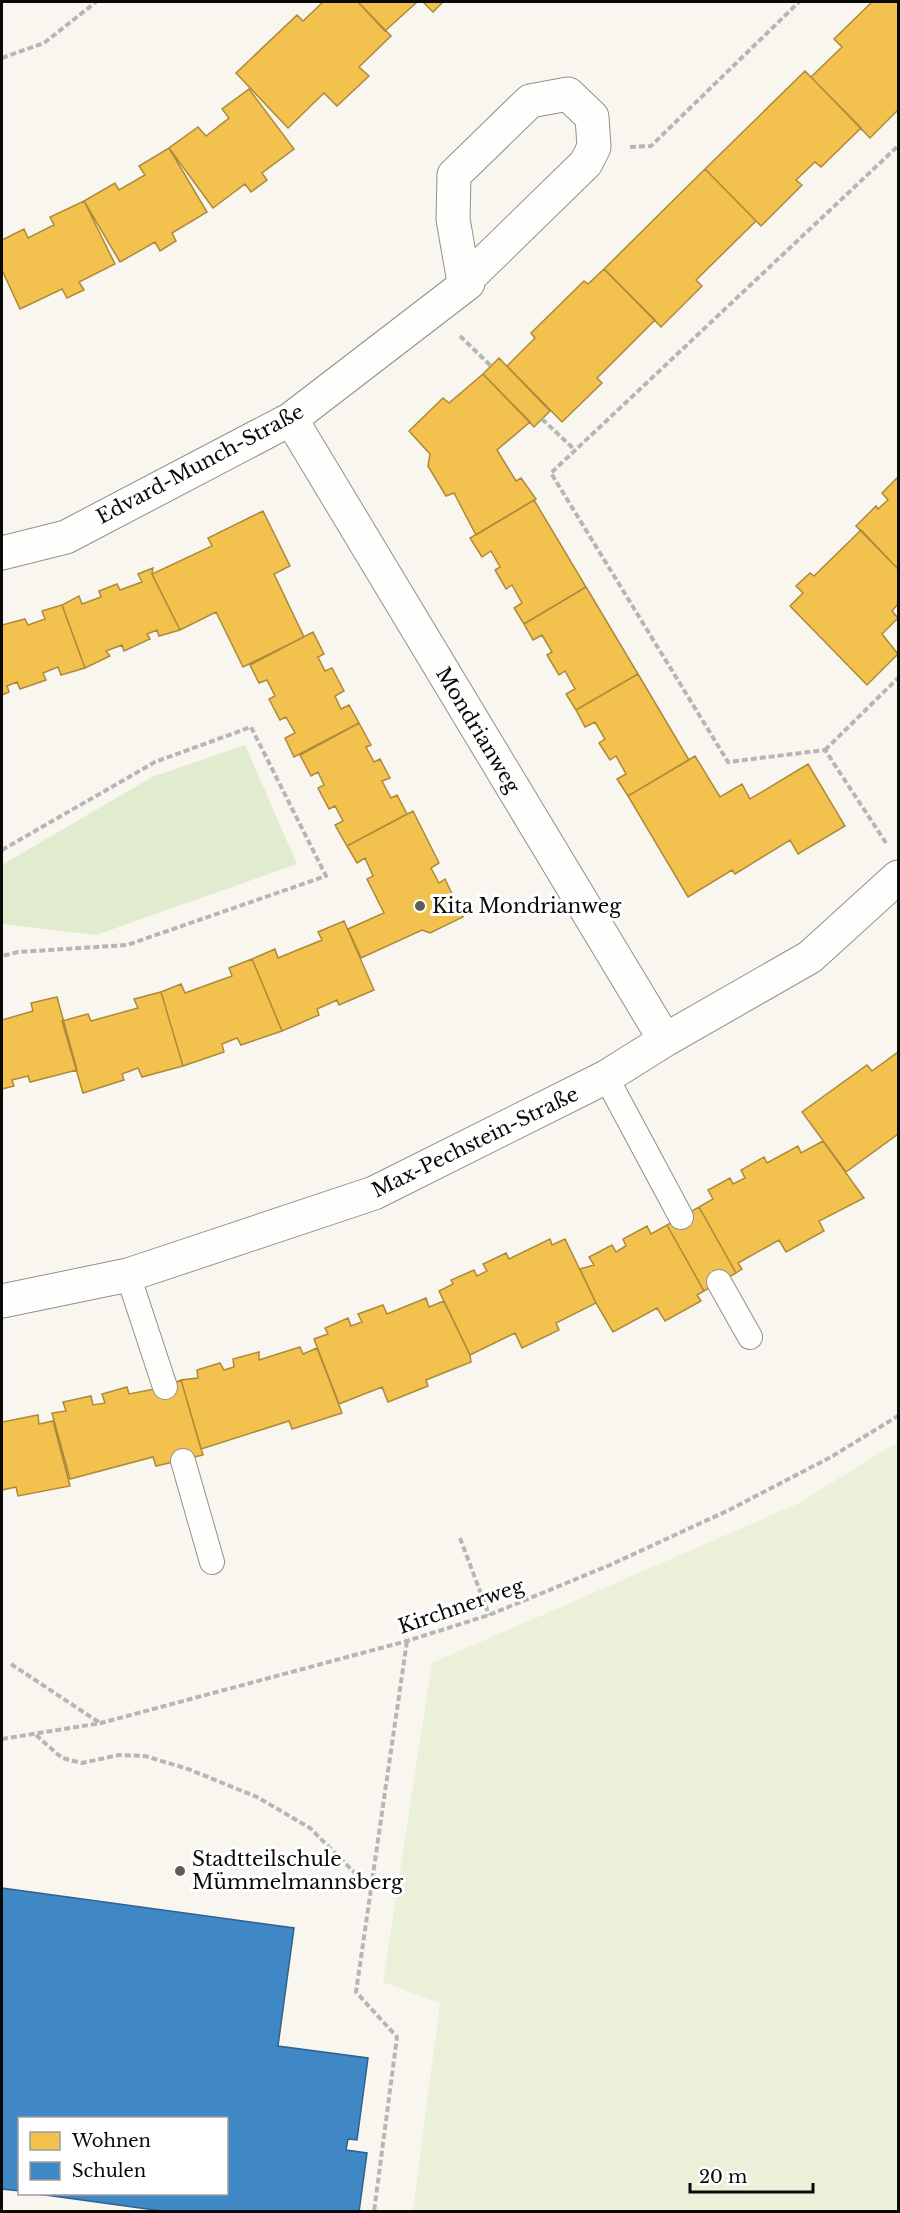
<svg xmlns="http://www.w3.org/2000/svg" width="900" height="2213" viewBox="0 0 900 2213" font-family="'Libre Baskerville',serif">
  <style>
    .green { fill: #e1eccf }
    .pitch { fill: #ebf0d9 }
    .homes { fill: #f2c14e; stroke: #ac8a3a; stroke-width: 1.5 }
    .schools { fill: #3f88c5; stroke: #2f628d; stroke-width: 1.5 }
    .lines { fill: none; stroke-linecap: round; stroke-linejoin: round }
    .service-casing { stroke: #91908d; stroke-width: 26 }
    .minor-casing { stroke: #91908d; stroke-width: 35 }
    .path { stroke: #b7b6b5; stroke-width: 4; stroke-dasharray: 6 3; stroke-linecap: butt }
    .service { stroke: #fefefc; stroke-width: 24 }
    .minor { stroke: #fefefc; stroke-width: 33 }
    .poi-dot { fill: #5d5d5a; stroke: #fff; stroke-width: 2 }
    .labels { text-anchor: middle; stroke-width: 6; stroke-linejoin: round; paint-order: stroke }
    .street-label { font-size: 20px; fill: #0a0a0a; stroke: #fff }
    .poi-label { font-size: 20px; fill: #0a0a0a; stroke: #fff; text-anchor: start }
  </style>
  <rect width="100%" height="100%" fill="#f8f6ee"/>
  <path class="green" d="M 245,745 L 297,864 L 96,935 L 2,924 L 2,865 L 152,777 Z"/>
  <path class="pitch" d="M 898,1442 L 898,2211 L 413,2211 L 440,2003 L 383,1982 L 432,1663 L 797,1504 Z"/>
  <path class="homes" d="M 323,2 L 358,2 L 391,36 L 359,67 L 369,76 L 337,106 L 324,93 L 288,128 L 236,73 L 297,15 L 303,21 Z
    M 358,2 L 417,2 L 385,31 Z
    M 423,2 L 443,2 L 433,12 Z
    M 872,2 L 898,2 L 898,110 L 870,138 L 811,77 L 842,47 L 834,39 Z
    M 805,71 L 861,128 L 821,167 L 815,162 L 796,180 L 802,185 L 761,226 L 705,169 Z
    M 249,89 L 294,149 L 262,173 L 267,180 L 251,192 L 245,184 L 213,208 L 169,148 L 198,127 L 206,136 L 229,118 L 222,109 Z
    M 169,148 L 207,212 L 172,233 L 176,241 L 160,251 L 155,242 L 120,262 L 84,201 L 115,183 L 119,190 L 145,175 L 139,166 Z
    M 705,169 L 756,221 L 696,280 L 702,286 L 661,327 L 604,269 Z
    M 84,201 L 115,264 L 79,282 L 84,290 L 67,298 L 62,289 L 20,309 L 2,270 L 2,240 L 24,229 L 28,238 L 54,225 L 50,217 Z
    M 604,269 L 655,320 L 597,378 L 602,383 L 562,422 L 507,366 L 535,338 L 531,333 L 584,281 L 588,284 Z
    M 499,358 L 550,411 L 534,427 L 483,374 Z
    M 483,374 L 530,422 L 497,450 L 516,481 L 521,478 L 536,499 L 476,535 L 454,493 L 446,496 L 428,466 L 430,454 L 409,431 L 443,398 L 449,403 Z
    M 898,477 L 898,569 L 856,526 L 876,506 L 878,509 L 888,500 L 882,493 Z
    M 534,500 L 586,587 L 524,624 L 514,608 L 522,603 L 512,585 L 506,589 L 495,570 L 500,567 L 491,551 L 482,557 L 470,538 Z
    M 263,511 L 290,566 L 274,574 L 304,637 L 243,667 L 216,612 L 180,630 L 152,574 L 212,546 L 208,538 Z
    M 861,530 L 898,569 L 898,604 L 892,611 L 898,618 L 882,634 L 898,654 L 867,685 L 790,606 L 803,593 L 796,586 L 810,573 L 814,576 Z
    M 153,568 L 152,574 L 180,630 L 159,636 L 157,630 L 147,634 L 150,639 L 124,651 L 122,645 L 106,651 L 110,656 L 85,668 L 62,605 L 79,596 L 82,604 L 101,597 L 99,591 L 117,584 L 120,590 L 142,582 L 138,574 Z
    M 586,587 L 638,674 L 576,710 L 566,694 L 575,689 L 565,671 L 559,675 L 547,655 L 552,652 L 542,635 L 533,640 L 524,624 Z
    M 62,605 L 85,668 L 61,675 L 58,667 L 43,673 L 46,680 L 20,689 L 17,682 L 7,686 L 9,692 L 2,695 L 2,625 L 25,619 L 28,625 L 45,619 L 42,611 Z
    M 313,632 L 324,654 L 318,657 L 325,671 L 332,668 L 344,691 L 335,696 L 341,709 L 349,705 L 359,723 L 294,757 L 285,738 L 295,733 L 286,717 L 280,720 L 269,699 L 275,696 L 267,680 L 259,683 L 250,665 Z
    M 638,674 L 689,760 L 628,796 L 617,779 L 626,774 L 616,756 L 610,760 L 599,743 L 605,739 L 595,722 L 585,727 L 576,710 Z
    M 359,723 L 371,745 L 366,747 L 374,762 L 380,759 L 390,778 L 382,781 L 391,798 L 397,795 L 407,814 L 347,846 L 335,825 L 343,821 L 335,806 L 329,809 L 318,788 L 324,785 L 318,772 L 311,776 L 300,755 Z
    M 695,756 L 720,797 L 742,784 L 750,799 L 808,764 L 845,826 L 798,854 L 790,840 L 735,874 L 732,870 L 688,897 L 628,796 Z
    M 413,811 L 439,863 L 431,868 L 439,883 L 445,879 L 463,917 L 430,933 L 422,930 L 361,958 L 348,929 L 384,913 L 367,879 L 373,876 L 365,858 L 357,863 L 347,846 Z
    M 344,921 L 374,990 L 339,1005 L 337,1000 L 317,1009 L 319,1015 L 282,1031 L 252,959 L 275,949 L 278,958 L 322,940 L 318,932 Z
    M 252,959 L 282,1031 L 241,1045 L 237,1038 L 222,1044 L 224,1052 L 183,1066 L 161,992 L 181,984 L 185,993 L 232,976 L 229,968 Z
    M 161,992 L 183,1066 L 142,1077 L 138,1068 L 122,1074 L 124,1080 L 83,1093 L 62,1021 L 88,1014 L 91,1021 L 138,1008 L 134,999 Z
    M 57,997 L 77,1070 L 30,1082 L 28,1076 L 12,1080 L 14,1086 L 2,1089 L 2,1020 L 33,1011 L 31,1003 Z
    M 898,1052 L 898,1134 L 846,1172 L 802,1112 L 867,1065 L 872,1071 Z
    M 823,1141 L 864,1198 L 819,1221 L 824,1231 L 786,1252 L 779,1240 L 738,1263 L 742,1269 L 736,1273 L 699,1207 L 713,1199 L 708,1190 L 730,1178 L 733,1184 L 745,1178 L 741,1170 L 764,1157 L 767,1163 L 798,1146 L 801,1153 Z
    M 699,1207 L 736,1273 L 704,1291 L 667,1225 Z
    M 667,1225 L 704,1291 L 697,1295 L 701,1301 L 665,1321 L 657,1308 L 613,1332 L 596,1303 L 580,1269 L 594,1265 L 589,1257 L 612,1245 L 616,1252 L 626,1246 L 623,1239 L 647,1226 L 651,1234 Z
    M 550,1239 L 552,1245 L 565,1239 L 596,1303 L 556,1323 L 559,1330 L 522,1348 L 515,1333 L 470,1355 L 439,1291 L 453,1284 L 451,1280 L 474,1270 L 477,1276 L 487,1271 L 483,1264 L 506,1253 L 509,1259 Z
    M 426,1298 L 429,1307 L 444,1301 L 470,1355 L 471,1362 L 426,1380 L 428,1386 L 388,1402 L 382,1387 L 339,1404 L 314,1339 L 328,1334 L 325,1328 L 348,1318 L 351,1326 L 362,1322 L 358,1314 L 383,1305 L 387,1314 Z
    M 300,1347 L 303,1354 L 317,1348 L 342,1413 L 292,1429 L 289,1421 L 201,1449 L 181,1380 L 198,1378 L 197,1370 L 220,1363 L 224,1370 L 234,1367 L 233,1359 L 259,1352 L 259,1360 Z
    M 181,1380 L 203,1455 L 156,1466 L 153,1457 L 70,1479 L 52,1413 L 66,1411 L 63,1402 L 91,1396 L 93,1405 L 105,1403 L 102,1394 L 127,1387 L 129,1394 L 165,1387 Z
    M 38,1415 L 39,1424 L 53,1421 L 70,1486 L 18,1496 L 16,1487 L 2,1490 L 2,1422 Z"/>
  <path class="schools" d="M 2,1888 L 294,1928 L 278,2046 L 368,2058 L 357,2140 L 348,2139 L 346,2150 L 367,2153 L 359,2212 L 169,2212 L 38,2194 L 226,2194 L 226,2118 L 20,2118 L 20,2191 L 2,2189 Z"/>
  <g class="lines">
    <defs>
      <path id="service" d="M 606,1077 L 681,1217
        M 128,1275 L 165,1387
        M 719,1282 L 750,1337
        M 183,1461 L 212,1562"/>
      <path id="minor" d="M 291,419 L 665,1040
        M 2,553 L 66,537 L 291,419 L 468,283 L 464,282 L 453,219 L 454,175 L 530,101 L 568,94 L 592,117 L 594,147 L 586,163 L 464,282
        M 2,1301 L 128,1275 L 374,1193 L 606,1077 L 665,1040 L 810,957 L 898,877"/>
    </defs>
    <use href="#service" class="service-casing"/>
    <use href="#minor" class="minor-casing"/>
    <path class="path" d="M 2,58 L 44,43 L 96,2
      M 630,147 L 651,146 L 799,2
      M 460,336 L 491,366
      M 542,419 L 575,450
      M 825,750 L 898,678
      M 886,843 L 825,750 L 728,762 L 551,473 L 898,146
      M 2,850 L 155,762 L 251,727 L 326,876 L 127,945 L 18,952 L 2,956
      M 460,1538 L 489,1615
      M 11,1664 L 100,1723
      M 36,1735 L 62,1758 L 82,1763 L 119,1755 L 145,1756 L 188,1769 L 257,1797 L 310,1828 L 371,1889 L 356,1992 L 397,2037 L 374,2212
      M 2,1739 L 101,1723 L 407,1641 L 489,1615 L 610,1565 L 729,1510 L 831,1457 L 898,1416
      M 371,1888 L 407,1641"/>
    <use href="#service" class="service"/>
    <use href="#minor" class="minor"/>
  </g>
  <g class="poi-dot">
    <circle cx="420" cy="906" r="6"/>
    <circle cx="180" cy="1871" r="6"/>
  </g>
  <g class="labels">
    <g class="street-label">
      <text transform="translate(200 464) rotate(-28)" y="7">Edvard-Munch-Straße</text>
      <text transform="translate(478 730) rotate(59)" y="7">Mondrianweg</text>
      <text transform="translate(475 1142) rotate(-26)" y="7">Max-Pechstein-Straße</text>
      <text transform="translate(461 1606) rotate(-19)" y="7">Kirchnerweg</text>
    </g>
    <g class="poi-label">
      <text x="432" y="913">Kita Mondrianweg</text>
      <text x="192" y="1866">Stadtteilschule<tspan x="192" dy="23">Mümmelmannsberg</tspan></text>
    </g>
  </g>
  <rect width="900" height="2213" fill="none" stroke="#0a0a0a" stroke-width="6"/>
  <rect x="18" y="2117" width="210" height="78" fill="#ffffff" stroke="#9d9d9d" stroke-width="1.5"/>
  <rect x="30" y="2132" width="30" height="18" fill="#f2c14e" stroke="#9d9d9d" stroke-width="1.5"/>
  <text x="72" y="2147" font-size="18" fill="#0a0a0a">Wohnen</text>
  <rect x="30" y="2162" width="30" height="18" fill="#3f88c5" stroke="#9d9d9d" stroke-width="1.5"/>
  <text x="72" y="2177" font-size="18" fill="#0a0a0a">Schulen</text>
  <path d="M690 2183v9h123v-9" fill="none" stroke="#0a0a0a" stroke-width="3"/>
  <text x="699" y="2183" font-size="18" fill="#0a0a0a" stroke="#ffffff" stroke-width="4.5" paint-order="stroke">20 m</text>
</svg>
